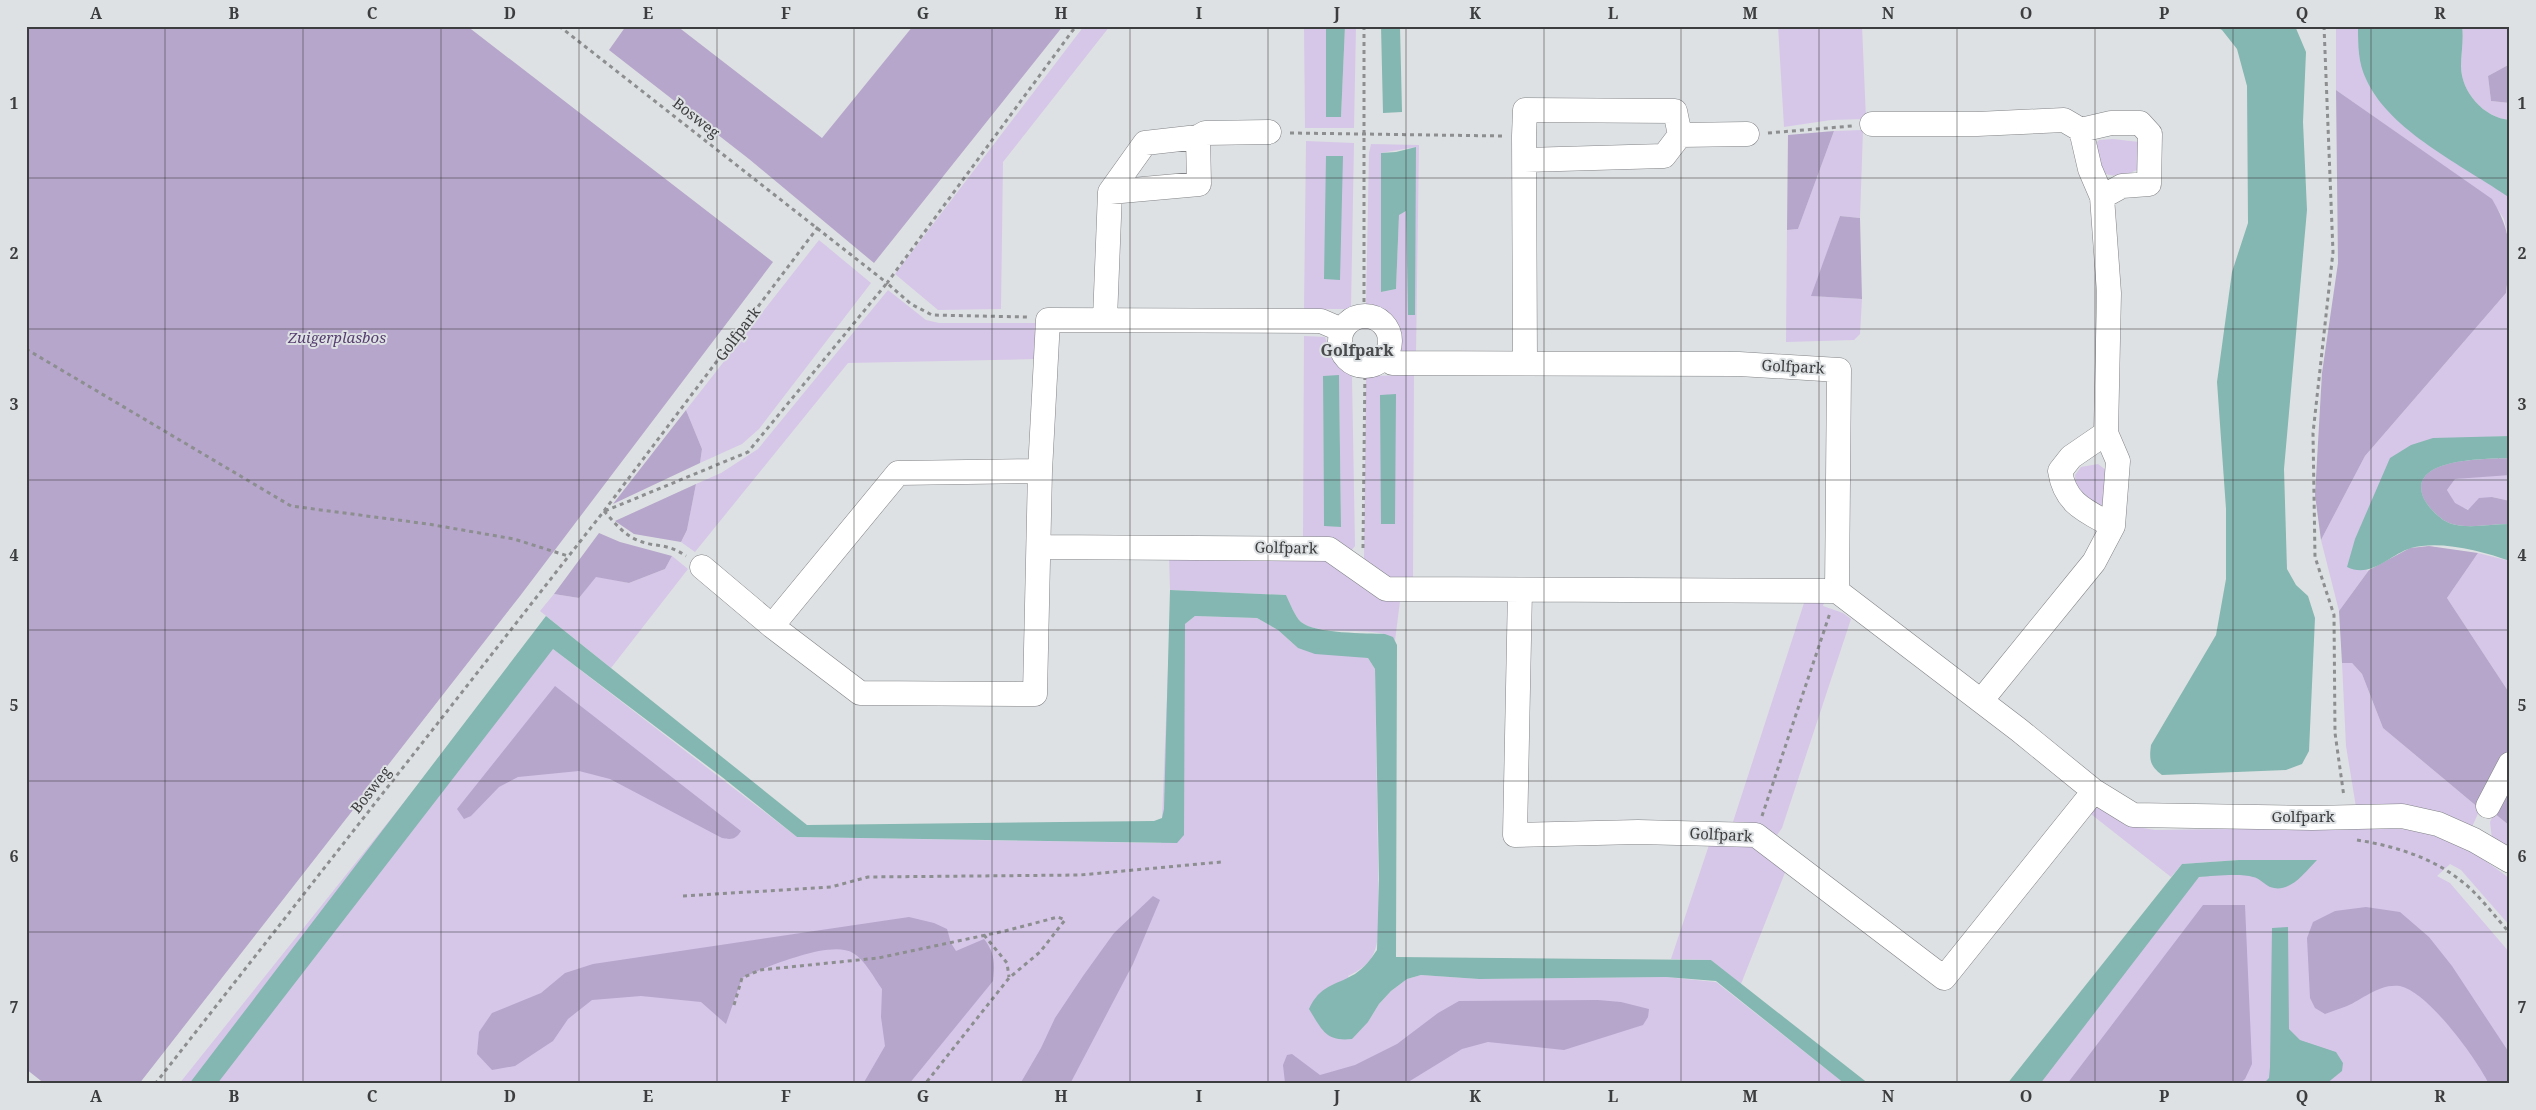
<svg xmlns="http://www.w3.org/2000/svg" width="2536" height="1110" viewBox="0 0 2536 1110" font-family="'Noto Serif',serif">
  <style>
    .green { fill: #d6c7e9; fill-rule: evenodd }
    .forest { fill: #b6a6cb }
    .water { fill: #84b7b1 }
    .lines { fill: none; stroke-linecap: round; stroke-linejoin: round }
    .minor-casing { stroke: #818386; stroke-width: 25 }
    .path { stroke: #8c8e8f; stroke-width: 3; stroke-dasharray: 4 4; stroke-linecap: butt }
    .minor { stroke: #fff; stroke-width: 24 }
    .grid { fill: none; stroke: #3c3d3e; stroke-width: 1; stroke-opacity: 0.55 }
    .labels { text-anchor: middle; stroke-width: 4; stroke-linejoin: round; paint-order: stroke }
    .street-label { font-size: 15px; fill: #3c3d3e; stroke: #dee1e3 }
    .park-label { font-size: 15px; font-style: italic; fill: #563f70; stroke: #dee1e3 }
    .neighbourhood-label { font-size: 16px; font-weight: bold; fill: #494b4d; stroke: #dee1e3 }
    .neatline { fill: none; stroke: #3c3d3e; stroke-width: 2 }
    .grid-label { font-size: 16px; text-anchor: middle; font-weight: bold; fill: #3c3d3e }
  </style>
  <rect width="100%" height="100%" fill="#dee1e3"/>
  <path class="green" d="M 1084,26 L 1110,26 L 1003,162 L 1001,309 L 938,310 L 895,274 Z
    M 1304,26 L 1326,26 L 1326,116 L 1341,117 L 1345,26 L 1356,26 L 1354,128 L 1305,128 Z
    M 1778,26 L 1862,26 L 1866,119 L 1831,120 L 1784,127 Z
    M 2336,26 L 2358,26 C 2358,53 2362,74 2376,97 L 2510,198 L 2510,247 L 2504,219 L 2491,199 L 2336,90 Z
    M 2462,26 L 2510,26 L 2510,64 L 2488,76 L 2491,101 L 2510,103 L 2510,120 C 2484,118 2461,92 2461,66 C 2461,53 2464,39 2462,26 Z
    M 1863,130 L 1860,218 L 1840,216 L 1812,296 L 1862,299 L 1860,334 L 1854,340 L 1786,342 L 1787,230 L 1798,229 L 1834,131 Z
    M 2113,139 L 2139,142 L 2140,153 L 2137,170 C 2124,176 2114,178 2101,172 L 2095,145 L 2099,140 Z
    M 1306,141 L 1354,143 L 1351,309 L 1304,309 Z
    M 1371,144 L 1419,145 L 1416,354 L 1399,354 C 1395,324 1393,318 1366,306 L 1369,153 ZM 1416,147 L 1408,315 L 1407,211 L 1399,214 L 1396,289 L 1381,292 L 1381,153 Z
    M 819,240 L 871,283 L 759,429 L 742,444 L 700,463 L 702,449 L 686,410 Z
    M 2510,262 L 2510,436 L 2486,437 L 2366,571 L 2369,570 L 2339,611 L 2321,540 L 2365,456 L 2506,293 Z
    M 888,290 L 926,320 L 939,323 L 1036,323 L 1036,359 L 848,363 L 695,552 L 681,542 L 687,530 L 696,484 L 721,473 L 758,449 Z
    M 1304,336 L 1325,337 L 1332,358 L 1352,377 L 1355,546 L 1351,551 L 1303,538 ZM 1323,376 L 1339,376 L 1341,527 L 1324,525 Z
    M 1414,375 L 1413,581 L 1384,577 L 1364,560 L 1366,378 L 1369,376 Z
    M 2098,464 L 2111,474 L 2109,512 L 2076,489 L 2075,475 L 2081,467 Z
    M 2486,475 L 2510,475 L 2510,501 L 2492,497 L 2469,510 L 2455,504 L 2447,490 L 2455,479 Z
    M 2478,553 L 2510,561 L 2510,694 L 2447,598 Z
    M 672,556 L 688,569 L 611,668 L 540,611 L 554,594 L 579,598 L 596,576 L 629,583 L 665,569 Z
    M 1169,556 L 1325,558 L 1383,600 L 1400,601 L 1395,641 C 1384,623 1322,639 1301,622 C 1295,617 1290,603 1286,595 L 1170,590 Z
    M 1804,603 L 1824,603 L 1823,606 L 1843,613 L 1851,619 L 1782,828 L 1775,838 L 1732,825 Z
    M 1195,616 L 1257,618 L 1278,630 L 1298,648 L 1368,658 L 1375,669 L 1379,925 C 1377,951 1374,964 1348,976 L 1368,1022 L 1379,1004 L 1391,991 L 1407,979 L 1421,975 L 1479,979 L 1666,977 L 1716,982 L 1845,1084 L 179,1084 L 520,657 L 553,649 L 797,837 L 1161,843 L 1170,622 L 1185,624 Z
    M 2342,663 L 2352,663 L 2362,674 L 2383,728 L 2480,809 L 2472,827 L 2356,807 L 2346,746 Z
    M 2093,807 L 2105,809 L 2125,825 L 2155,830 L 2383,827 C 2437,831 2467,845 2510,879 L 2510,926 L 2461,870 L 2450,864 L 2437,876 L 2450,883 L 2510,953 L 2510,1084 L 2036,1084 L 2193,878 L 2316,861 L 2239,860 L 2182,864 L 2171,877 L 2087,811 Z
    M 2494,813 L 2510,826 L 2510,851 L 2492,839 L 2490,822 Z
    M 1709,845 L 1756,847 L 1786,870 L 1741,984 L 1711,960 L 1671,959 Z"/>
  <path class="forest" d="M 26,26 L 467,26 L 773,262 L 520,596 L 139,1084 L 45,1084 L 26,1069 Z
    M 626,26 L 677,26 L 822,138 L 913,26 L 1063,26 L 874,263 L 749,159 L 609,50 Z
    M 2510,64 L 2510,103 L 2491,101 L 2488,76 Z
    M 2336,90 L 2492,199 C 2513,234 2511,254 2506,293 L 2365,456 L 2321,540 L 2315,495 L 2322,373 L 2338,263 Z
    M 1834,131 L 1798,229 L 1787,230 L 1788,135 Z
    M 1840,216 L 1860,218 L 1862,299 L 1811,296 Z
    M 686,410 L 702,449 L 700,463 L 613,504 Z
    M 2510,458 L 2510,475 L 2455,479 L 2447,490 L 2455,503 L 2468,510 L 2479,498 L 2492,497 L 2510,501 L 2510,524 C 2492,524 2469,529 2452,524 C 2441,521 2429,508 2424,499 C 2405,457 2488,459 2510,458 Z
    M 696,484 L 687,530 L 681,542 L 634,534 L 615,521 Z
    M 599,533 L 620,542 L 672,556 L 665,569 L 629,583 L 596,577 L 579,598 L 554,594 Z
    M 2429,546 L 2478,553 L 2447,598 L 2510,694 L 2510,752 L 2480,809 L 2383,728 L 2362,674 L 2352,663 L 2342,663 L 2339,611 L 2369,570 L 2410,548 Z
    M 555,686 L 741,831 C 736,839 732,840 722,838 L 610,779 L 579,771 L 518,777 L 499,787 L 471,816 L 464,819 L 457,809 Z
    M 2510,779 L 2510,826 L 2494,813 Z
    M 1153,896 L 1160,900 L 1133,964 L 1070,1084 L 1020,1084 L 1041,1048 L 1055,1018 L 1083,976 L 1114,933 Z
    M 2203,905 L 2245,905 L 2252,1064 L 2245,1079 L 2239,1084 L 2067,1084 Z
    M 2366,907 L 2400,912 L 2429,937 L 2452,966 L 2510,1054 L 2510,1084 L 2489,1084 C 2476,1058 2428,992 2400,986 C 2380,983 2363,999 2347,1006 C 2340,1009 2332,1011 2325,1014 L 2315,1008 L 2310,998 L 2307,938 L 2313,922 L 2335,911 Z
    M 909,917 L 934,923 L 947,929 L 951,943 L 956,951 L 984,939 C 995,953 995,964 993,981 L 909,1084 L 863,1084 L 885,1046 L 881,1017 L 882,989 C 874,978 865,960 853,953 C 831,939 764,968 742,978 L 726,1024 L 701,1002 L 641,996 L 592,1000 L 568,1019 L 553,1041 L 515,1066 L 492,1070 L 477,1054 L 479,1032 L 492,1013 L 541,993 L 565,973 L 593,964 Z
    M 1598,1000 L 1621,1002 L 1649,1009 L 1648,1017 L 1643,1025 L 1564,1050 L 1488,1042 L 1462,1049 L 1405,1084 L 1285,1083 L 1283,1065 L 1287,1055 L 1292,1054 L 1320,1075 L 1355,1065 L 1397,1044 L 1438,1013 L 1459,1001 Z"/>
  <path class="water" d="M 1326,26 L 1345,26 L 1341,117 L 1326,117 Z
    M 1381,26 L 1400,26 L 1402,112 L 1383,113 Z
    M 2214,26 L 2295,26 L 2306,52 L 2303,122 L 2307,210 L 2284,469 L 2287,569 L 2296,585 L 2308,596 L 2315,618 L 2309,751 L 2302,764 L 2286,770 L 2162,775 C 2150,766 2149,760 2151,745 L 2216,635 L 2226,579 L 2226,509 L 2217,382 L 2232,272 L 2248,223 L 2247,86 L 2237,49 L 2222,30 Z
    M 2358,26 L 2462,26 C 2464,39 2461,53 2461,66 C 2461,92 2484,118 2510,120 L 2510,198 C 2464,166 2389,131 2366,79 C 2358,63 2358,44 2358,26 Z
    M 1416,147 L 1415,315 L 1408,315 L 1406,211 L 1399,215 L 1396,289 L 1381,292 L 1381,153 L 1396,152 Z
    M 1326,156 L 1343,156 L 1340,280 L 1324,279 Z
    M 1339,375 L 1339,376 L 1341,527 L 1324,526 L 1323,376 Z
    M 1396,394 L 1395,524 L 1381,524 L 1380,395 Z
    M 2510,436 L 2510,458 C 2488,459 2405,457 2424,499 C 2429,508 2441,521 2452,524 C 2469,529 2492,524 2510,524 L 2510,561 C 2482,551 2440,540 2411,548 C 2389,555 2371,579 2347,567 L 2355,539 L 2390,458 L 2411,445 L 2433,438 Z
    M 1170,590 L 1286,595 C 1290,603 1295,617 1301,622 C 1315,634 1367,633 1385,634 L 1393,637 L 1397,645 L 1396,957 L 1711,960 L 1869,1084 L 1845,1084 L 1716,981 L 1666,977 L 1479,979 L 1421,975 L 1407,979 L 1391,991 L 1379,1004 L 1368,1022 L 1352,1039 C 1326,1042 1322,1030 1309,1009 C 1320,985 1334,986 1355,974 C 1364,968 1371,959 1377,950 L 1379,879 L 1375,669 L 1368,658 L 1315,654 L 1298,648 L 1278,630 L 1257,618 L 1195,616 L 1185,624 L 1184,835 L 1177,843 L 797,837 L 722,777 L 553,649 L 217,1084 L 189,1084 L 546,616 L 807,825 L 1154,821 L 1162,818 L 1164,809 Z
    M 2239,860 L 2317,860 C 2304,873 2290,894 2270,887 C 2264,884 2259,878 2253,877 C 2241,873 2213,876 2199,877 L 2040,1084 L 2007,1084 L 2182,864 Z
    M 2288,927 L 2289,1029 L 2300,1040 L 2336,1052 L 2343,1063 L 2342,1071 L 2326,1084 L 2263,1084 L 2269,1078 L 2270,1067 L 2272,928 Z"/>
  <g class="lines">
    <defs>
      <path id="minor" d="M 1872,124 L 1977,124 L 2064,120 L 2081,130 L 2090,169 L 2102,197 L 2109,293 L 2106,433 L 2118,461 L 2113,526 L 2094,562 L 1981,701
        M 2081,130 L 2111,123 L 2140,123 L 2150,134 L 2149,184 L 2122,186 L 2102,197
        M 1680,135 L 1747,134
        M 1525,160 L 1664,156 L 1680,135 L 1675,111 L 1525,110 L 1524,136 L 1525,362
        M 1110,192 L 1199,184 L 1198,137
        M1340 341a25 25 0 1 1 50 0a25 25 0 1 1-50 0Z
        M 1105,319 L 1110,192 L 1145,143 L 1198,137 L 1205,133 L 1269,132
        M 1385,357 L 1392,363 L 1739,364 L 1839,370 L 1837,591
        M 2106,433 L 2071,457 L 2060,471 C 2065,504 2086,511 2113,526
        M 1040,547 L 1329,549 L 1386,589 L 1837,591 L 2019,730 L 2094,791 L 2133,815 L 2312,818 L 2402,816 L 2438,824 L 2474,840 L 2510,861
        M 702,567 L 772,626 L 860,693 L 1035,694 L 1040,471 L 1048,320 L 1321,321 L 1342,330
        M 1520,590 L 1515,835 L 1638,832 L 1756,835 L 1944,978 L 2094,791
        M 772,626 L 898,473 L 1040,471
        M 2488,806 L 2510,764"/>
    </defs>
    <use href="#minor" class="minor-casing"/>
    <path class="path" d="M 559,26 L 887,283 L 1076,26
      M 1364,26 L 1364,316
      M 2324,26 L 2333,252 L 2313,433 L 2315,557 L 2334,615 L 2335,733 L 2344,797
      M 1290,133 L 1504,136
      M 1768,133 L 1852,126
      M 26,349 L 291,506 L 428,524 L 514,539 L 568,556
      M 604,511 C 614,522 623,534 637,540 C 655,548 666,542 686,556
      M 605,511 L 748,452 L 887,283 L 911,304 L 932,315 L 1027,317
      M 1363,548 L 1365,367
      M 1762,816 L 1830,613
      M 2357,840 C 2394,846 2431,857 2460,880 C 2479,894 2494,916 2510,933
      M 683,896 L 831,887 L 868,877 L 1080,875 L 1221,862
      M 984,935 L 1007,963 L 1009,977
      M 734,1005 L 742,978 L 760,970 L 878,958 L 1005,931 L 1058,917 L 1065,920 L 1040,952 L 1009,978 L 925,1084
      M 155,1084 L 604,511 L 818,227"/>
    <use href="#minor" class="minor"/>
  </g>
  <path class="grid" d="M 165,26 L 165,1084M 303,26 L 303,1084M 441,26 L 441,1084M 579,26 L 579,1084M 717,26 L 717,1084M 854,26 L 854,1084M 992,26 L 992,1084M 1130,26 L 1130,1084M 1268,26 L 1268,1084M 1406,26 L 1406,1084M 1544,26 L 1544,1084M 1681,26 L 1681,1084M 1819,26 L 1819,1084M 1957,26 L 1957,1084M 2095,26 L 2095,1084M 2233,26 L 2233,1084M 2371,26 L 2371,1084M 26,178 L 2510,178M 26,329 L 2510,329M 26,480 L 2510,480M 26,630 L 2510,630M 26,781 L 2510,781M 26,932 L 2510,932"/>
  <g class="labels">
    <g class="street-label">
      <text transform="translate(696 118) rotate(38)" y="5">Bosweg</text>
      <text transform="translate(738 334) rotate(-53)" y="5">Golfpark</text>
      <text transform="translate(1793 367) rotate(3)" y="5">Golfpark</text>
      <text transform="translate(1286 548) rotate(1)" y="5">Golfpark</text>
      <text transform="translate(371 790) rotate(-52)" y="5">Bosweg</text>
      <text x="2303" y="822">Golfpark</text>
      <text transform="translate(1721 835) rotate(3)" y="5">Golfpark</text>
    </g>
    <g class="park-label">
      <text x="337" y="343">Zuigerplasbos</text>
    </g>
    <g class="neighbourhood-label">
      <text x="1357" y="356">Golfpark</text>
    </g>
  </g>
  <rect width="2536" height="1110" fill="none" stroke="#dee1e3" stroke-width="55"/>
  <rect x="28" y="28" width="2480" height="1054" class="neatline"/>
  <g class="grid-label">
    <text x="96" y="19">A</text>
    <text x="234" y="19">B</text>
    <text x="372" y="19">C</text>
    <text x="510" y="19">D</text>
    <text x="648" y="19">E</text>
    <text x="786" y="19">F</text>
    <text x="923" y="19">G</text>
    <text x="1061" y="19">H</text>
    <text x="1199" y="19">I</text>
    <text x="1337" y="19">J</text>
    <text x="1475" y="19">K</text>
    <text x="1613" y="19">L</text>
    <text x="1750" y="19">M</text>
    <text x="1888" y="19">N</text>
    <text x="2026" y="19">O</text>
    <text x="2164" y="19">P</text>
    <text x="2302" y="19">Q</text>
    <text x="2440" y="19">R</text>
    <text x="14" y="109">1</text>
    <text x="2522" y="109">1</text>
    <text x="14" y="259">2</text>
    <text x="2522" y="259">2</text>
    <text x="14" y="410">3</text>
    <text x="2522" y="410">3</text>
    <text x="14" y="561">4</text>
    <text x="2522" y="561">4</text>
    <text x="14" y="711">5</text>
    <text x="2522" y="711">5</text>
    <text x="14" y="862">6</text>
    <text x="2522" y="862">6</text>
    <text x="14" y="1013">7</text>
    <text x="2522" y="1013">7</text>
    <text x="96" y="1102">A</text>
    <text x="234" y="1102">B</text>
    <text x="372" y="1102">C</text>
    <text x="510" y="1102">D</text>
    <text x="648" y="1102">E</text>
    <text x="786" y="1102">F</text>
    <text x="923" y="1102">G</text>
    <text x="1061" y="1102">H</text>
    <text x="1199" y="1102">I</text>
    <text x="1337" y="1102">J</text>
    <text x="1475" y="1102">K</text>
    <text x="1613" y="1102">L</text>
    <text x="1750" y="1102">M</text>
    <text x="1888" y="1102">N</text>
    <text x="2026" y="1102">O</text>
    <text x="2164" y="1102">P</text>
    <text x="2302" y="1102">Q</text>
    <text x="2440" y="1102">R</text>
  </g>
</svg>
